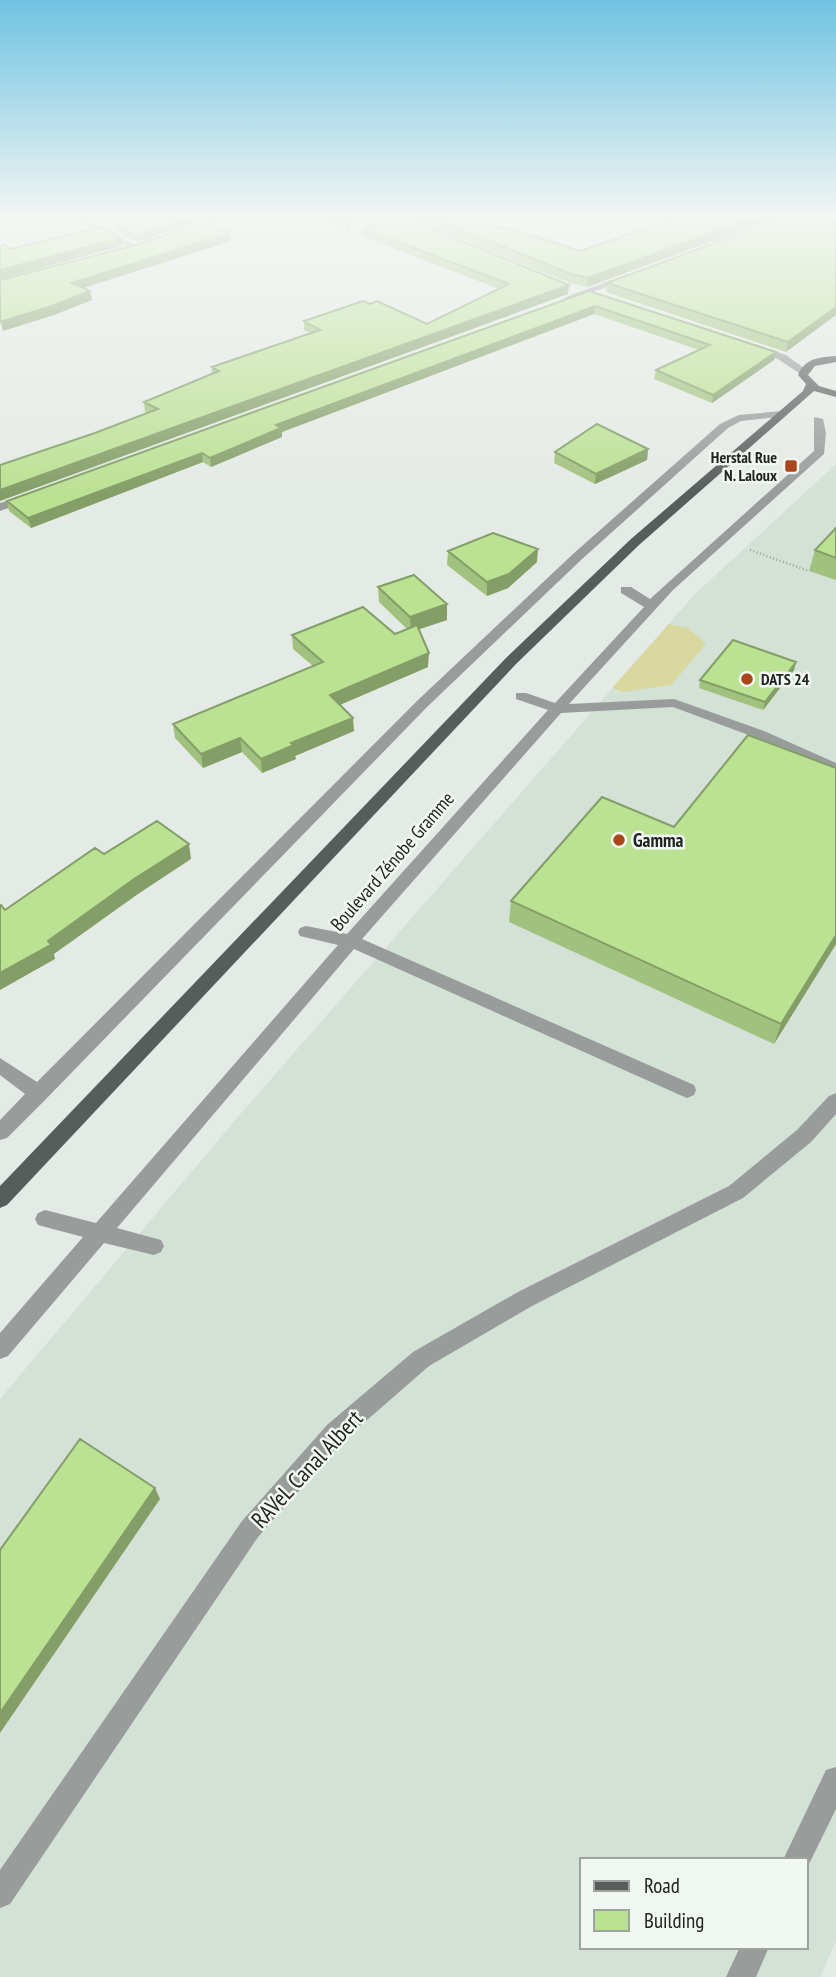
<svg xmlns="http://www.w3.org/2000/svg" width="836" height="1977" viewBox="0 0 836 1977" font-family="'PT Sans Narrow',sans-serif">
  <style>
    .built { fill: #d3e1d6; fill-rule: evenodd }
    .green { fill: #d8d89f }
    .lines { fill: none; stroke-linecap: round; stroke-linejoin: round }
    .path { stroke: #9da19d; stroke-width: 2.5; stroke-dasharray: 1 2.5; stroke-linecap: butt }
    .minor { fill: #989c9a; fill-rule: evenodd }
    .major { fill: #575d5b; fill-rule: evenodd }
    .wall { fill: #a1c27e }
    .shaded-wall { fill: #839e67 }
    .building { fill: #bbe193; stroke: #839e67; stroke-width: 2 }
    .poi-dot { fill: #ab461a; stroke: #f1f8f2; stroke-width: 2.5 }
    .labels { text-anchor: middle; stroke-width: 5; stroke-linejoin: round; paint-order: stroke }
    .far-poi-label { font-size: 16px; font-weight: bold; fill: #222422; stroke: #f1f8f2; text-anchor: end }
    .poi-label { font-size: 19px; font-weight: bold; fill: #222422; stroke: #f1f8f2; text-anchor: start }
    .street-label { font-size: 19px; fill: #222422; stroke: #f1f8f2 }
    .near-street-label { font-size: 23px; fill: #222422; stroke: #f1f8f2 }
  </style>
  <rect width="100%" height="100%" fill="#e4eae5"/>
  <path class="built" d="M 836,464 L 836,1941 L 820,1977 L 0,1977 L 0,1399 L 237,1118 L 694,595 ZM 582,1860 L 806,1860 L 806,1947 L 582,1947 Z"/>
  <path class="green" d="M 669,624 L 688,628 L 706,644 L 671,685 L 623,692 L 612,688 Z"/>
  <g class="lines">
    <path class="path" d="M 750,550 L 809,571"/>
    <path class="minor" d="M 72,217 L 83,217 L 141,248 L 134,250 Z
      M 218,217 L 231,217 L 190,233 L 183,231 Z
      M 625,275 L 633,277 L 571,300 L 563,298 Z
      M 754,344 L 786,355 L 808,371 L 799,373 L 778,359 L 751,349 L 751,345 Z
      M 782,411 L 787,414 L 786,416 L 741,421 L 728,428 L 581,560 L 427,707 L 46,1099 L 7,1138 L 0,1140 L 0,1120 L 25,1094 L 0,1075 L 0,1058 L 37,1082 L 417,701 L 573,554 L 720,424 L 739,415 Z
      M 814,417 L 823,419 L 826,433 L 824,454 L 673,590 L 569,704 L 674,699 L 764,731 L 836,763 L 836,774 L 754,737 L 673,707 L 561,713 L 362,939 L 694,1085 L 696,1090 L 694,1095 L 687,1098 L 680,1095 L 354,949 L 117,1228 L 161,1240 L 164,1246 L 161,1252 L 154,1255 L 104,1243 L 8,1356 L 0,1359 L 0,1333 L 83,1237 L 38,1225 L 35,1219 L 38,1213 L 45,1210 L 96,1223 L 338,945 L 300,936 L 298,932 L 300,928 L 306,926 L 347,934 L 548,710 L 516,699 L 516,693 L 526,693 L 555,703 L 644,607 L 621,593 L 621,587 L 631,587 L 650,599 L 814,451 Z
      M 30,494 L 34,495 L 34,499 L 0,511 L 0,503 Z
      M 836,1093 L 836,1114 L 811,1142 L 743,1198 L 532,1306 L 429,1366 L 343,1441 L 258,1537 L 10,1904 L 0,1908 L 0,1870 L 242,1521 L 327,1425 L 413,1352 L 518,1292 L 729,1186 L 797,1130 L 829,1096 Z
      M 836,1767 L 836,1809 L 806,1870 L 806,1860 L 783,1860 L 826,1770 Z
      M 740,1947 L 769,1947 L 756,1977 L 726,1977 Z"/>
    <path class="major" d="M 836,356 L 836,362 L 815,366 L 808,375 L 819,386 L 836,391 L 836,397 L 814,391 L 639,545 L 516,664 L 7,1205 L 0,1208 L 0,1186 L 506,658 L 631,539 L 803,391 L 806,384 L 798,375 C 805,358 820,357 836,356 Z"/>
  </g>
  <path class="wall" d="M 314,217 L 348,217 L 350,223 L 350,232 Z
    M 416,217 L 462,217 L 472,221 L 504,229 L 580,251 L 670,221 L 661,217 L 778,217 L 587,287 L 570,283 L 416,221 Z
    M 836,217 L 786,352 L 606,292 L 607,283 Z
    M 192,223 L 138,242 L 117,232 L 116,225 Z
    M 362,228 L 568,294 L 95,433 L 147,413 L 145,412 L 144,402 L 212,374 L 212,367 L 310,333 L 304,330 L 304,321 L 427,324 L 499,289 L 362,236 Z
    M 589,291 L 776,352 L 774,360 L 712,403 L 654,379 L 656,370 L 699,350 L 594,314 L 282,432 L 282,437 L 211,467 L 203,462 L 31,528 L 9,511 L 7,501 Z
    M 648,449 L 647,460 L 595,484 L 554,463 L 555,452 Z
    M 836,528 L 836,580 L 809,571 L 815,550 Z
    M 448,551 L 537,562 L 508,588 L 487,596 L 447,565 Z
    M 378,587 L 447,620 L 419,629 L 428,667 L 340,705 L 354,731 L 295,756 L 296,759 L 262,773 L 242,752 L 203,768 L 175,738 L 173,724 L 313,666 L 293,649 L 292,635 L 395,634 L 407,629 L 379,602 Z
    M 796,662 L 794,670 L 763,710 L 699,688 L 700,680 Z
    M 674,827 L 836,944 L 774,1044 L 509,922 L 511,901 Z"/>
  <path class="shaded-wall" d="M 190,217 L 192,217 L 192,223 L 138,242 L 137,236 Z
    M 755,217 L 778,217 L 587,287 L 588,278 Z
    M 230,233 L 231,241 L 74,291 L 72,283 Z
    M 121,238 L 122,246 L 0,279 L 0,270 Z
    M 569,285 L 568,294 L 0,501 L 0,490 Z
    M 90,291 L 92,300 L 54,315 L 3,331 L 1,322 Z
    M 595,306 L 594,314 L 282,432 L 282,437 L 211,467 L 210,458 L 276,425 Z
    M 836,307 L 836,315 L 786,352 L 788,342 Z
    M 776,352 L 774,360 L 712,403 L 713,395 Z
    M 648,449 L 647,460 L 595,484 L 596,474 Z
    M 202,453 L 203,462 L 31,528 L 28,518 Z
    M 538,549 L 537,562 L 508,588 L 487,596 L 487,582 Z
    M 447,604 L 447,620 L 411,632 L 410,617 Z
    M 429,653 L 428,667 L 330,709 L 330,695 Z
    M 796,662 L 794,670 L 763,710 L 765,702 Z
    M 353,718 L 354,731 L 295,756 L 296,759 L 262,773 L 261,759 L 291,743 Z
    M 240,738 L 242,752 L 203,768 L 201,754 Z
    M 189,844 L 191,859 L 138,894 L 54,954 L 55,959 L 0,990 L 0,973 L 48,941 L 134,879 Z
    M 836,935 L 836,944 L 774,1044 L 781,1024 Z
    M 155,1488 L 160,1499 L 0,1733 L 0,1713 Z"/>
  <path class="building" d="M 148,217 L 190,217 L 137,236 L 116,225 Z
    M 336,217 L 348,217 L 350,223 Z
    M 398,217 L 403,217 L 569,285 L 0,490 L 0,465 L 95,433 L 158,409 L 144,402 L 219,371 L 212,367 L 320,330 L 304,321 L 363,301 L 370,304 L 377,301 L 427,324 L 509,284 L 362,228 Z
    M 430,217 L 462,217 L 472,221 L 478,220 L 504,229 L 509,228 L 580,251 L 680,217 L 755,217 L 588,278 L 571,274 Z
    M 784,217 L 836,217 L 836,307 L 788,342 L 607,283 Z
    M 204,221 L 230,233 L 72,283 L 90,291 L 52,306 L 0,322 L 0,280 L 140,244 Z
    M 100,227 L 121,238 L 0,270 L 0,247 L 5,245 L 11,249 Z
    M 589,291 L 776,352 L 713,395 L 656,370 L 710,345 L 595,306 L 276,425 L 281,428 L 210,458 L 202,453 L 28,518 L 7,501 Z
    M 597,424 L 648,449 L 596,474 L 555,452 Z
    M 836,528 L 836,558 L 815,550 Z
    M 493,533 L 538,549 L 509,574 L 487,582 L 448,551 Z
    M 414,575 L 447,604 L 410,617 L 378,587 Z
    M 363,607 L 395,634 L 417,625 L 429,653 L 330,695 L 353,718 L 291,743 L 294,745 L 261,759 L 240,738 L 201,754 L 173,724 L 323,662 L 292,635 Z
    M 733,640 L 796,662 L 765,702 L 700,680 Z
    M 748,735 L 836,768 L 836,935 L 781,1024 L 511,901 L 602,797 L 674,827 Z
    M 157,821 L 189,844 L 134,879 L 48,941 L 51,945 L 0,973 L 0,906 L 1,905 L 5,910 L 95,848 L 104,854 Z
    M 80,1439 L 155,1488 L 0,1713 L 0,1550 Z"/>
  <linearGradient id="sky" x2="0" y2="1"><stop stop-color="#6fc3e2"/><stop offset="0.44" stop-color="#f3f6f3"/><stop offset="1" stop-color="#f3f6f3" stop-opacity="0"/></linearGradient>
  <rect width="836" height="494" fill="url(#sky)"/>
  <g class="poi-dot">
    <rect x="784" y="459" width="14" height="14" rx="3.5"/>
    <circle cx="747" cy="679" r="7"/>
    <circle cx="619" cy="840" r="7"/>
  </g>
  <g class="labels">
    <g class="far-poi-label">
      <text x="777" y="463">Herstal Rue<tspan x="777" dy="18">N. Laloux</tspan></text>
      <text x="761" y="685" text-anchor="start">DATS 24</text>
    </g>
    <g class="poi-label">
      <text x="633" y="847">Gamma</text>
    </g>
    <g class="street-label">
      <text transform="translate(392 861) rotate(-49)" y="7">Boulevard Zénobe Gramme</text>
    </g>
    <g class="near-street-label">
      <text transform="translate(307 1469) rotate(-47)" y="8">RAVeL Canal Albert</text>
    </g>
  </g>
  <rect x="580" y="1858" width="228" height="91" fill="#f1f8f2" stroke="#9ea39f" stroke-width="2"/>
  <rect x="594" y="1881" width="35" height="10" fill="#575d5b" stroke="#9ea39f" stroke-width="2"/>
  <text x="644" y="1893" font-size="21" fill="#222422">Road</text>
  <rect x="594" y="1910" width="35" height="21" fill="#bbe193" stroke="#9ea39f" stroke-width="2"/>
  <text x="644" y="1928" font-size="21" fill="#222422">Building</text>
</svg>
